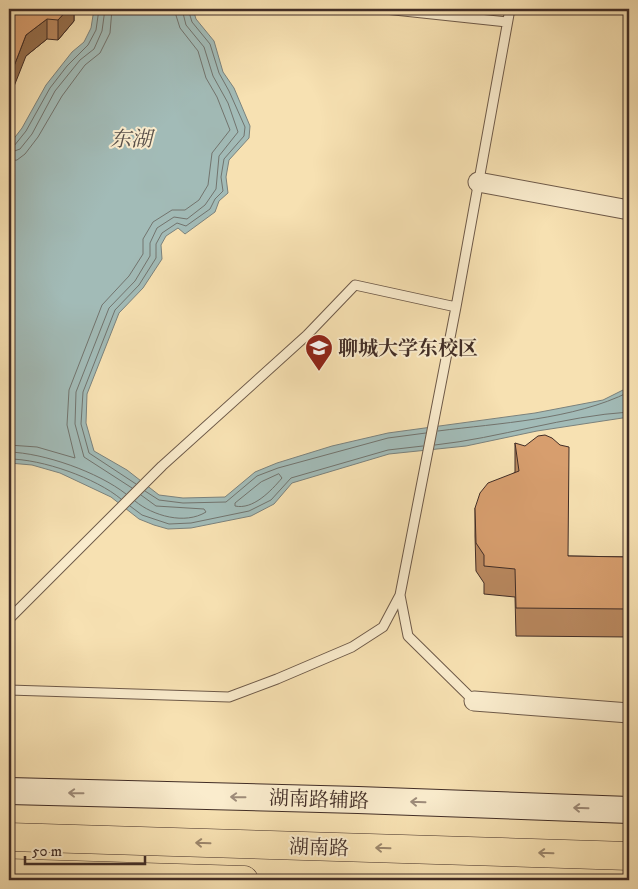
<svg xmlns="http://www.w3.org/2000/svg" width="638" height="889" viewBox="0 0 638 889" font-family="'IM FELL DW Pica','Noto Serif SC',serif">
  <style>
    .water { fill: #a2bbb7; stroke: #7b827d }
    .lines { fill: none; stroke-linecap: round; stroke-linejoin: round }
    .shore { stroke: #72746e; stroke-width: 1 }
    .lane-casing { stroke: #6e5a49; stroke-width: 11 }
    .street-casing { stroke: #6e5a49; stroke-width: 21 }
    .secondary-casing { stroke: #412d26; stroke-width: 28 }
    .primary-casing { stroke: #412d26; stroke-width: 29 }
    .lane { stroke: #faeccd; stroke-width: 9 }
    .street { stroke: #faeccd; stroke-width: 19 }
    .secondary { stroke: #faeccd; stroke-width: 26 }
    .primary { stroke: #f7e1b2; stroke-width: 28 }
    .wall { fill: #b9885f; stroke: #412d26 }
    .shaded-wall { fill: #966f4d; stroke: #412d26 }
    .building { fill: #d79e6e; stroke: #412d26 }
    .oneway { stroke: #9e8c7a }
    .oneway2 { stroke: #9c876c }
    .labels { text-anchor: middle; stroke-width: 4; stroke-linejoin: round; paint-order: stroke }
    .poi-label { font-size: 20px; font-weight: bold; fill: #412d26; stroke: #faeccd; text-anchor: start }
    .street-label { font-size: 20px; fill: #412d26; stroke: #faeccd }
    .water-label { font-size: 21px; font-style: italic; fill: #59504a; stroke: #faeccd }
  </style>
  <rect width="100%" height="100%" fill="#f7e1b2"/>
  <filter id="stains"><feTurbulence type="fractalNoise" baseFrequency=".004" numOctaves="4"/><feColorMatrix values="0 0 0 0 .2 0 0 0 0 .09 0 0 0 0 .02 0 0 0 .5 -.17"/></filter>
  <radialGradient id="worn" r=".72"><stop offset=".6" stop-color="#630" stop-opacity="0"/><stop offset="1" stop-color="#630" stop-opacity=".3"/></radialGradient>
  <path class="water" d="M 94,9 L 193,9 L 196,19 L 214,41 L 223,72 L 234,88 L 250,126 L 249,138 L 229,160 L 226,177 L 228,193 L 219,201 L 215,212 L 185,234 L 178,228 L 166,236 L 161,245 L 162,259 L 143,288 L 119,313 L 87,394 L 86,423 L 94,451 L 127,470 L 159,495 L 183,498 L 225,497 L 255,472 L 277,463 L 332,446 L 388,433 L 535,413 L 603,400 L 629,387 L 629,417 L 537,431 L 466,446 L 389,454 L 292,483 L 274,504 L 251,516 L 191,528 L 168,529 L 154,525 L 139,519 L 111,497 L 60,473 L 32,465 L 9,463 L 9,145 L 22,128 L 46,85 L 72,52 L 84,42 L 91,28 Z"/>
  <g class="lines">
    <path class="shore" d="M 9,147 L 14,146 L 26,131 L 50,88 L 67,66 L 88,45 L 96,30 L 99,9
      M 9,153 L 20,149 L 32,134 L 55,91 L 80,60 L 94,49 L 102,31 L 105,9
      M 9,161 L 17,160 L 25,154 L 38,137 L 62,96 L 85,65 L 100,53 L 110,33 L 112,9
      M 438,431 C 499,423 573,420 629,392
      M 9,445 L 37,447 L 75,458 L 67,425 L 69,390 L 102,305 L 129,276 L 143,254 L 143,239 L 153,222 L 172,210 L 185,210 L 199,200 L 208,185 L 212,153 L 230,130 L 217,97 L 206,78 L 198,51 L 180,28 L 174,9
      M 435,445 C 500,438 564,416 629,412
      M 9,452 C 44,453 98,472 126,494
      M 9,459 C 42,459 96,478 121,499
      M 279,474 L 282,478 C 271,491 253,510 235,506 L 235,503 L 261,482 Z
      M 136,484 L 89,453 L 81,424 L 83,392 L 115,310 L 139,285 L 156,258 L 156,244 L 162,233 L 177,223 L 186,226 L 210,209 L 215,199 L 223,191 L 221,177 L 224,159 L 244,136 L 245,127 L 229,91 L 219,73 L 210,44 L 192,22 L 188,9
      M 132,488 L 84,457 L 75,424 L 76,392 L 109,308 L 135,281 L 150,256 L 150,243 L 157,228 L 174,217 L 187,219 L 205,205 L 216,189 L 219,156 L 238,132 L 228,103 L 213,76 L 204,47 L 186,25 L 182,9
      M 145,491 L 159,500 L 183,503 L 226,502 L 257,476 L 278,468 L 388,438 L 426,433
      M 135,501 C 153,516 185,525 206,512 L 204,509 L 156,506 L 141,495
      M 130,506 L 142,515 L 169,524 L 191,523 L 249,511 L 271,500 L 291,478 L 388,450 L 423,446"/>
    <defs>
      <path id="lane" d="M 385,9 L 507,22
        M 400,595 L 408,636 L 474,701
        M 9,619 L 162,466 L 307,335 L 355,285 L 456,307
        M 9,690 L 229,697 L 277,679 L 352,647 L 383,627 L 400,595 L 456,307 L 510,9"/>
      <path id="street" d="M 478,182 L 629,210
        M 474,701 L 629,713"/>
      <path id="secondary" d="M 9,791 L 358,800 L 629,810"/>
      <path id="primary" d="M 9,837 L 629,856
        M 9,873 L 244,880"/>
    </defs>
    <use href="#lane" class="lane-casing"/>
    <use href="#street" class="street-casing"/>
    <use href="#secondary" class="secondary-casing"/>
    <use href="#primary" class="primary-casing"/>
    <use href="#lane" class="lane"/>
    <use href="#street" class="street"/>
    <use href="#secondary" class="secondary"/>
    <use href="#primary" class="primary"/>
  </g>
  <path class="wall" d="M 9,9 L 74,9 L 74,21 L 58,40 L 47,39 L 26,56 Z
    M 515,443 L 568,556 L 629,557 L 629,637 L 516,636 L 515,597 L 484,594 L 484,583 L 476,571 L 475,536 L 475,508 L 515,472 Z"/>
  <path class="shaded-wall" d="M 68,9 L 74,9 L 74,21 L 58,40 L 58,20 Z
    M 47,19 L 47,39 L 26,56 L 9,99 L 9,79 L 26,35 Z"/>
  <path class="building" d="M 9,9 L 68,9 L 58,20 L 47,19 L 26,35 L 9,79 Z
    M 545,435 L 552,438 L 560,445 L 569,447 L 568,556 L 629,557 L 629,609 L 516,608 L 515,569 L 484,566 L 484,555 L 476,543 L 475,508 L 480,493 L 488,483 L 519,471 L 515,443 L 525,446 L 538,436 Z"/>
  <defs><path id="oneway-shaft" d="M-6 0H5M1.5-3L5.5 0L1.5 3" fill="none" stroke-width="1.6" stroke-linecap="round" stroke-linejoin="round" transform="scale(1.25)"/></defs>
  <g class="oneway">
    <use href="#oneway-shaft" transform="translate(76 793) rotate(-179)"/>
    <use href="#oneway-shaft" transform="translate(238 797) rotate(-179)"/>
    <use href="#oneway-shaft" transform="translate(418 802) rotate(-178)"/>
    <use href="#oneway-shaft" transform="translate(581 808) rotate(-178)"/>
  </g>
  <g class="oneway2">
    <use href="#oneway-shaft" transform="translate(203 843) rotate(-178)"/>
    <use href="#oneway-shaft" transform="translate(383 848) rotate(-178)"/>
    <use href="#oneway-shaft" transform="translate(546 853) rotate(-178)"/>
  </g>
  <defs>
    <symbol id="university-pin" viewBox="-11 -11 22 30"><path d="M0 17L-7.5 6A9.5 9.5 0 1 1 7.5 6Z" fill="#8f2418" stroke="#faeccd"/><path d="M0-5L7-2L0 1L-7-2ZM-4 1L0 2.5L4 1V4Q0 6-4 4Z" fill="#fff"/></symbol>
  </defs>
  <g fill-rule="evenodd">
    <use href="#university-pin" x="303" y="332" width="32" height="43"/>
  </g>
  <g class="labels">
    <g class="poi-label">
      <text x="338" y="355">聊城大学东校区</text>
    </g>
    <g class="street-label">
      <text transform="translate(319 799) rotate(2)" y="7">湖南路辅路</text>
      <text transform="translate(319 847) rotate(2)" y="7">湖南路</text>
    </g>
    <g class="water-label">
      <text x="131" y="146">东湖</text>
    </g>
  </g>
  <rect width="638" height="889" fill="none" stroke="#f7e1b2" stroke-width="30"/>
  <rect x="10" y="10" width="618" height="869" fill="none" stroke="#412d26" stroke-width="2.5"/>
  <rect x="15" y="15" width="608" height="859" fill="none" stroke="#412d26"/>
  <path d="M25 856v8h120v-8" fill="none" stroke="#412d26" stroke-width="2.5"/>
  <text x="32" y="856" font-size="15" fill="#412d26" stroke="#faeccd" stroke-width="4" paint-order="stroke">50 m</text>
  <rect width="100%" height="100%" filter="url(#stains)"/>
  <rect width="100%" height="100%" fill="url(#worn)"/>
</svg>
